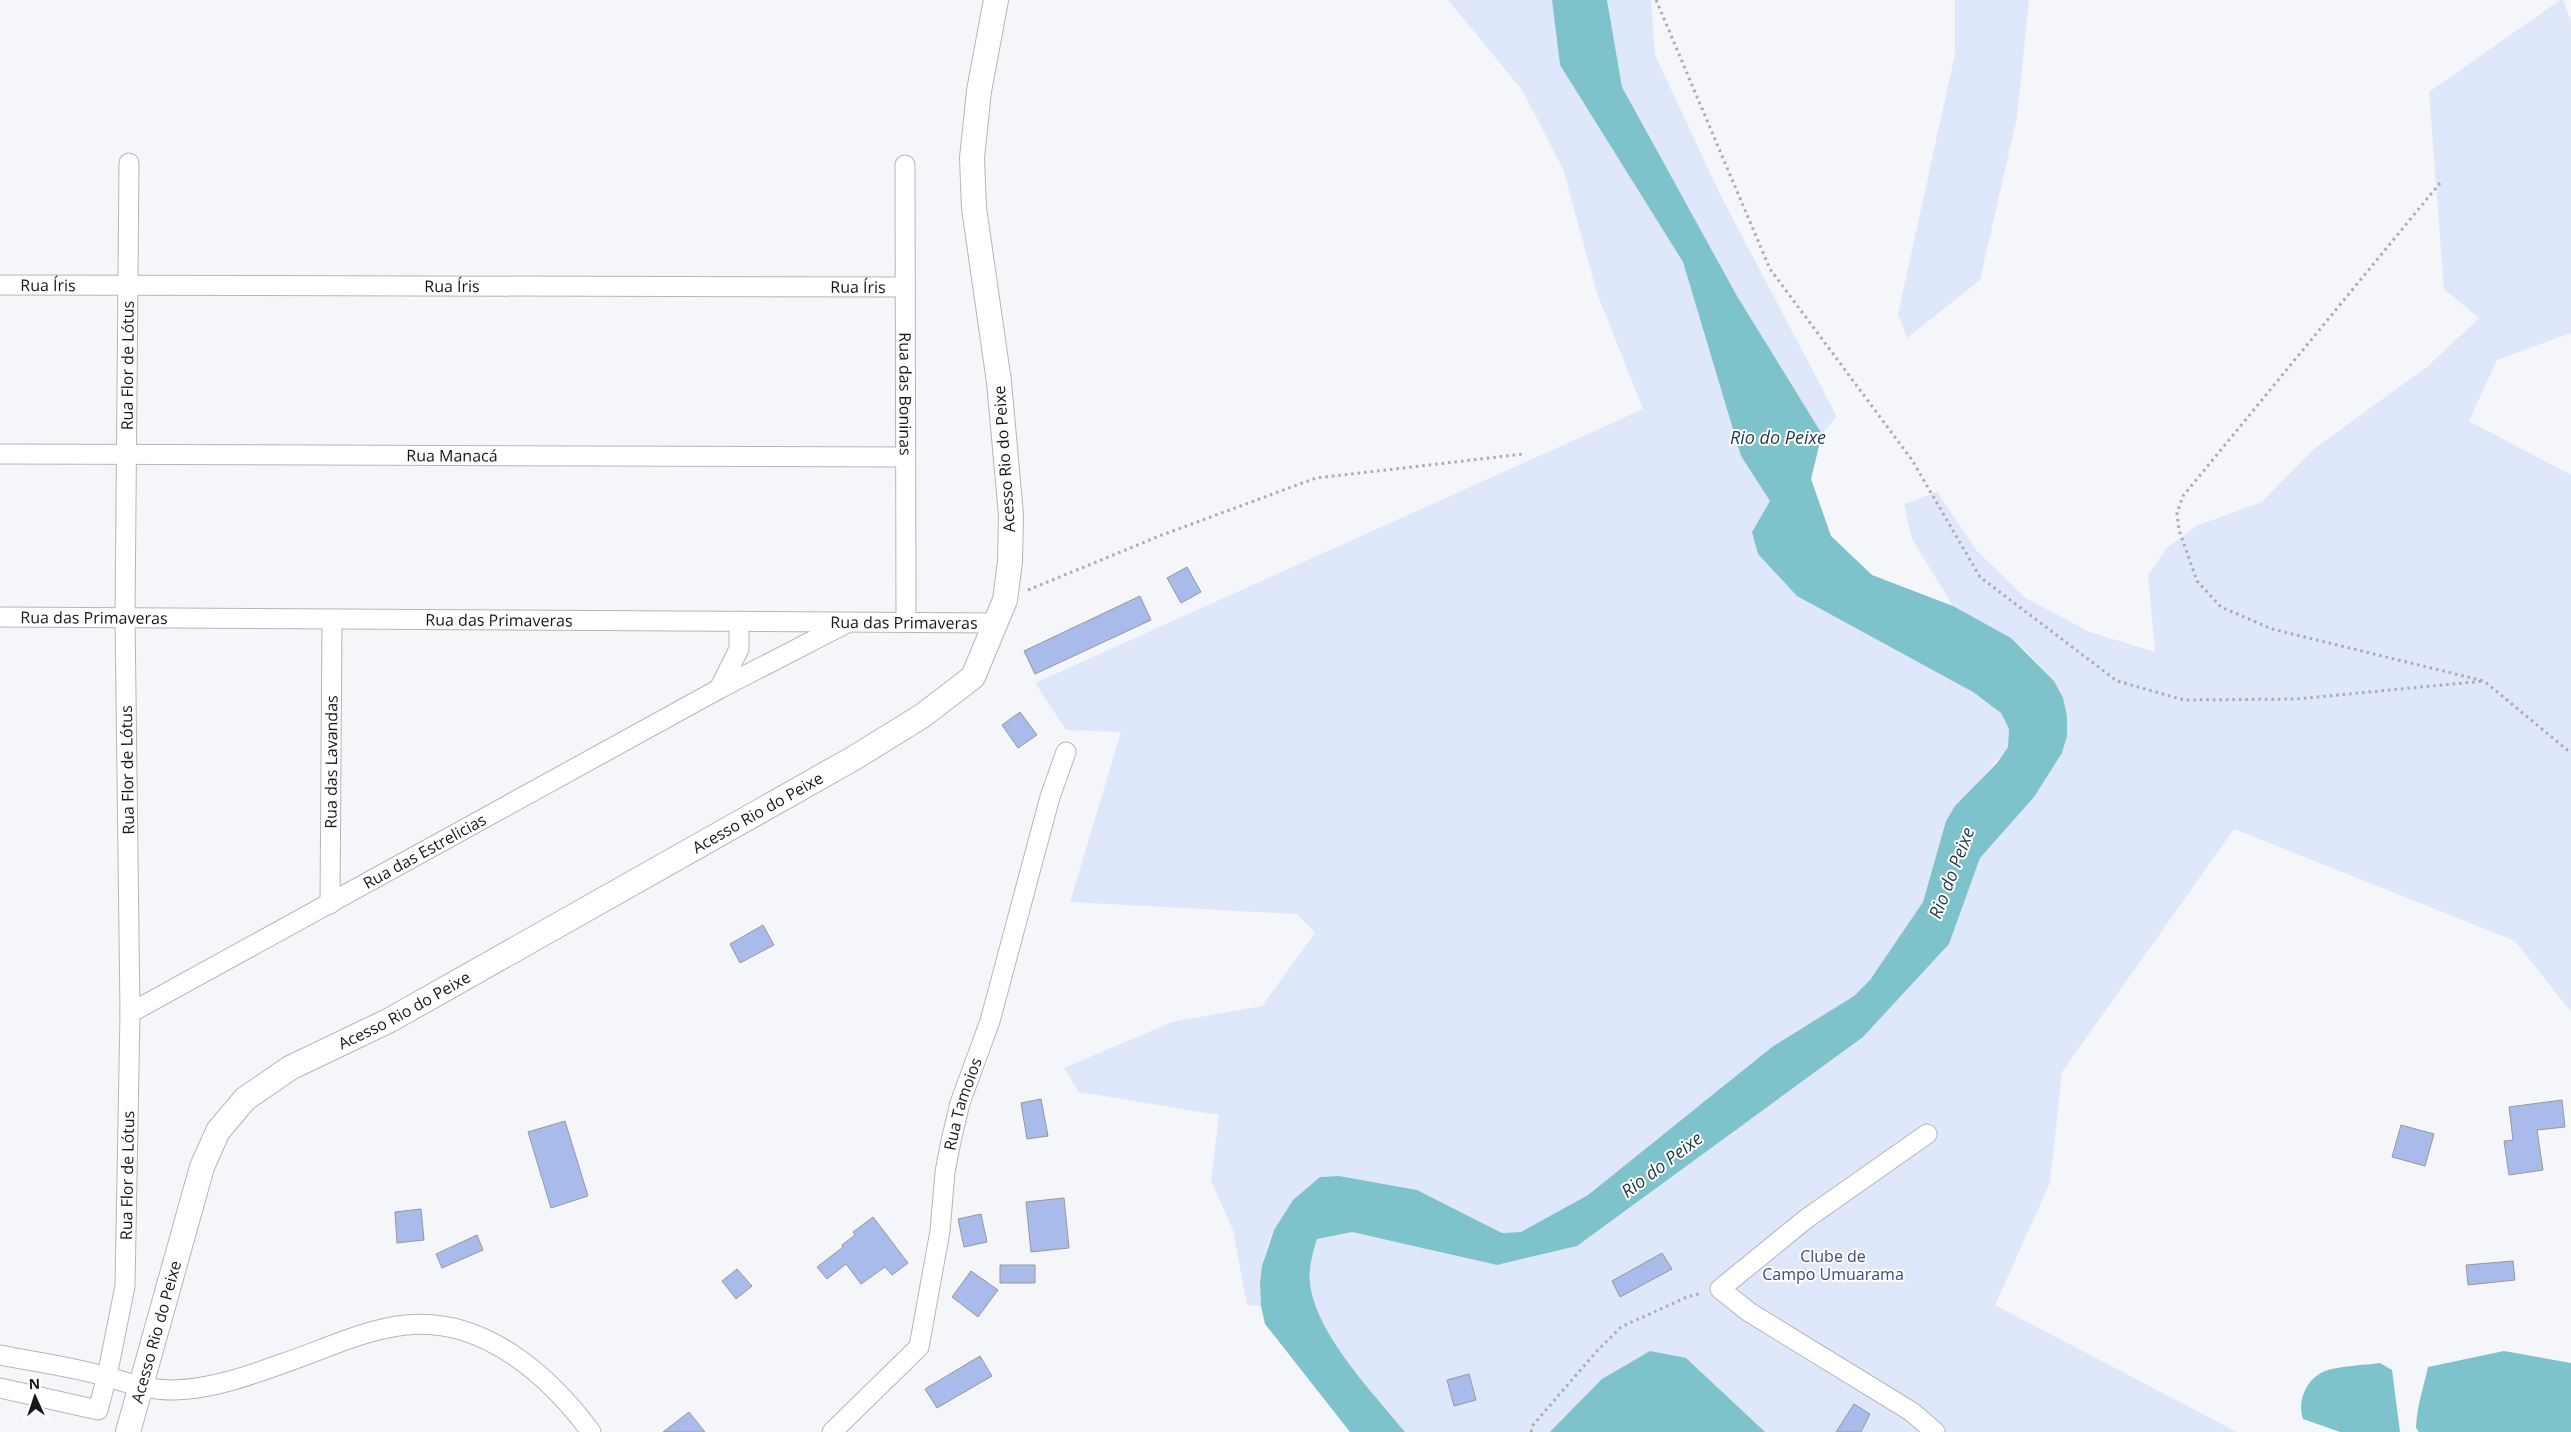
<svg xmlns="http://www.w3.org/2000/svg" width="2571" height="1432" viewBox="0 0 2571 1432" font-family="'Open Sans',sans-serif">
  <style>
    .green { fill: #dfe7fa }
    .water { fill: #7ec2cc }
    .building { fill: #a9bbea; stroke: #97989b }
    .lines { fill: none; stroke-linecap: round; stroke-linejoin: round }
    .minor-casing { stroke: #b5b6b8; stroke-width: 21 }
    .tertiary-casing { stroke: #b5b6b8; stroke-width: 26 }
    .path { stroke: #aaabad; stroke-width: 3; stroke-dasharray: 2.5 4; stroke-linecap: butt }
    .minor { stroke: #fff; stroke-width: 19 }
    .tertiary { stroke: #fff; stroke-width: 24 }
    .labels { text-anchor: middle; stroke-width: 4; stroke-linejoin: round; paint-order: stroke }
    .street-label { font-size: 16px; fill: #161718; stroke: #fff }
    .park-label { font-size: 16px; fill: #374a85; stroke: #fff }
    .water-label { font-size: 18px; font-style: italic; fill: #1b3c41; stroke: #fff }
  </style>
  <rect width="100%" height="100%" fill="#f5f6f9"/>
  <path class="green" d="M 1448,0 L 1552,0 L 1560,65 L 1683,262 L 1741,455 L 1770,501 L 1752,532 L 2001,713 L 2009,729 L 2008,747 L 1946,821 L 1923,902 L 1870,980 L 1854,996 L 1772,1047 L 1588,1195 L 1521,1232 L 1502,1233 L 1417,1190 L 1339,1176 L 1320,1177 C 1308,1191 1282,1214 1274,1230 C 1262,1253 1260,1281 1261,1306 L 1247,1305 L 1233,1230 L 1211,1181 L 1219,1115 L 1079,1092 L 1064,1068 L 1172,1022 L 1262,1006 L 1315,933 L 1297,914 L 1070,902 L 1121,732 L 1066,730 L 1035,683 L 1643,409 L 1597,293 L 1563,169 L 1522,90 Z
    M 1607,0 L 1651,0 L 1655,55 L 1720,194 L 1837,417 L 1822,434 L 1737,296 L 1622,87 Z
    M 1955,0 L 2029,0 L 2017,117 L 1980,280 L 1907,338 L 1898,314 L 1955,54 Z
    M 2560,0 L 2563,0 L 2571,22 L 2571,333 L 2497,360 L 2469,421 L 2571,475 L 2571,1012 L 2515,941 L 2234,829 L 2062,1072 L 2050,1183 L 1995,1305 L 2237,1432 L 1405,1432 C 1373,1392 1304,1323 1310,1269 C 1311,1259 1314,1248 1317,1239 L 1352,1232 L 1497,1265 L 1577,1246 L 1863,1037 L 1949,944 L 1980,858 L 2034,797 L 2062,753 L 2067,736 L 2067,716 L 2054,681 L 2027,652 L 2011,638 L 1953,606 L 1912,539 L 1904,504 L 1937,492 L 1977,551 L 2027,599 L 2090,632 L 2155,652 L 2148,575 L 2167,548 L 2196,526 L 2262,502 L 2314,449 L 2428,366 L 2479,318 L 2444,289 L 2429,92 Z"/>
  <path class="water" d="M 1552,0 L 1607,0 L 1622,87 L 1737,296 L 1822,434 L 1811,479 L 1831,536 L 1872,575 L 1953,606 L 2011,638 L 2054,681 L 2063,698 L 2067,716 L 2067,736 L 2062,753 L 2034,797 L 1980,858 L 1949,944 L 1863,1037 L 1577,1246 L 1497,1265 L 1352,1232 L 1317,1239 C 1314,1248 1311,1259 1310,1269 C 1304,1323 1373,1392 1405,1432 L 1350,1432 L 1265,1324 L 1261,1306 L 1260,1284 L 1262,1266 L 1274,1230 L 1293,1200 L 1320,1177 L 1339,1176 L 1417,1190 L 1502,1233 L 1521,1232 L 1588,1195 L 1772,1047 L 1854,996 L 1870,980 L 1923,902 L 1946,821 L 1955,806 L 1997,763 L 2008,747 L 2009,729 L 2001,713 L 1973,692 L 1797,596 L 1758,554 L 1752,532 L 1770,501 L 1741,456 L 1683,262 L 1560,65 Z
    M 1650,1351 L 1686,1358 L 1765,1432 L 1550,1432 L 1602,1379 Z
    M 2504,1351 L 2571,1363 L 2571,1432 L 2419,1432 L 2416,1428 C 2417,1405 2423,1390 2428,1367 Z
    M 2380,1363 L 2392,1370 L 2400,1432 L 2340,1432 L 2303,1419 C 2297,1401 2306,1379 2325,1371 C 2339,1366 2365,1365 2380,1363 Z"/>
  <path class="building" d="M 1187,567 L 1201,592 L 1181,603 L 1167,578 Z
    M 1140,596 L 1151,620 L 1035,674 L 1024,651 Z
    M 1020,712 L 1037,735 L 1018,748 L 1002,725 Z
    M 763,925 L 774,945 L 740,963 L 730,944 Z
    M 1041,1099 L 1048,1136 L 1027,1139 L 1021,1103 Z
    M 2562,1100 L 2565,1127 L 2537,1130 L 2543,1170 L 2509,1175 L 2504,1141 L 2513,1140 L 2509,1107 Z
    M 565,1121 L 588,1196 L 551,1208 L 528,1132 Z
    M 2401,1125 L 2434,1134 L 2425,1166 L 2392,1157 Z
    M 1064,1198 L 1069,1248 L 1031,1252 L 1026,1202 Z
    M 421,1209 L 424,1240 L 397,1243 L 395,1212 Z
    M 981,1214 L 987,1242 L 964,1247 L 958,1219 Z
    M 873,1217 L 908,1263 L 892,1275 L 885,1267 L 861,1284 L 846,1264 L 827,1279 L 817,1267 L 843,1247 L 842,1245 L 855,1235 L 853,1232 Z
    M 477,1235 L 483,1250 L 442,1268 L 436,1254 Z
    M 1662,1253 L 1672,1269 L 1620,1297 L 1612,1281 Z
    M 2513,1261 L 2515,1280 L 2468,1285 L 2466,1265 Z
    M 1000,1265 L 1035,1265 L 1035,1283 L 1000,1283 Z
    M 737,1269 L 752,1286 L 736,1299 L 722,1281 Z
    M 971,1271 L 998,1290 L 978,1317 L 952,1297 Z
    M 980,1356 L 992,1376 L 937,1408 L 925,1389 Z
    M 1469,1374 L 1476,1400 L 1454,1406 L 1447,1380 Z
    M 1854,1404 L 1870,1414 L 1861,1432 L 1836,1432 Z
    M 689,1412 L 705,1432 L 663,1432 Z"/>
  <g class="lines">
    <defs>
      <g id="minor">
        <path id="s1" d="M 905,165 L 906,622"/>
        <path id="s2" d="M 0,285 L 905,287"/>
        <path id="s3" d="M 0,454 L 905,457"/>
        <path id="s4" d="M 0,617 L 997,623"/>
        <path d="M 719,689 L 739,649 L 739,621"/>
        <path id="s5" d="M 330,904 L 332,619"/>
        <path id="s6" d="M 130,1013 L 719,689 L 845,624"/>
        <path d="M 1927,1134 L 1806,1219 L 1720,1289 L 1749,1312 L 1912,1412 L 1935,1432"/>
        <path d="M 0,1355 C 36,1362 73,1367 108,1377 C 132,1384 147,1390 174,1390 C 212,1389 248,1376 284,1363 C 323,1350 365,1329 406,1325 C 483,1317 548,1374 591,1432"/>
        <path id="s7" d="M 0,1388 L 98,1410 L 107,1376 L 125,1286 L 130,1013 L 125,617 L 129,163"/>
        <path id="s8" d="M 832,1432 L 919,1347 L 940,1231 L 945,1172 L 951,1141 L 960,1103 L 990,1021 L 1050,797 L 1066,752"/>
      </g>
      <g id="tertiary">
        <path id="s9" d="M 128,1432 L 202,1167 L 218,1131 L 245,1099 L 290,1068 L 390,1020 L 854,758 L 922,716 L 973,677 L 1005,600 L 1010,562 L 1011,515 L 999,382 L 974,208 L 972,158 L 979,91 L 996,0"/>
      </g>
    </defs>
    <use href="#minor" class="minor-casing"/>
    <use href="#tertiary" class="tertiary-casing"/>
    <path class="path" d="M 1656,0 L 1770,269 L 1912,460 L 1980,577 L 2117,681 L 2184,700 L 2296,699 L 2484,681
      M 2440,183 L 2183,496 L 2177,513 L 2179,530 L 2197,581 L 2221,607 L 2272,629 L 2484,681 L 2571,753
      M 1028,590 L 1162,535 L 1316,478 L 1523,454
      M 1531,1432 L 1533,1425 L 1597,1351 L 1621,1327 L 1687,1297 L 1702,1293"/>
    <use href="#minor" class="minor"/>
    <use href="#tertiary" class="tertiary"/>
  </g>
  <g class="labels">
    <g class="street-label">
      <text dy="6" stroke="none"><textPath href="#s2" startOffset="48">Rua Íris</textPath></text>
      <text dy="6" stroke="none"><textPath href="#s2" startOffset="452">Rua Íris</textPath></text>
      <text dy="6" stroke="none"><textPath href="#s2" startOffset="858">Rua Íris</textPath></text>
      <text dy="6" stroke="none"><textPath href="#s7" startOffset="1148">Rua Flor de Lótus</textPath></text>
      <text dy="6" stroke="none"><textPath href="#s1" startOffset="229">Rua das Boninas</textPath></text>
      <text dy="6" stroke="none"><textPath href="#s3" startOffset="452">Rua Manacá</textPath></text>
      <text transform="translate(1004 459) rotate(-94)" y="6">Acesso Rio do Peixe</text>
      <text dy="6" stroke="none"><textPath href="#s4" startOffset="94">Rua das Primaveras</textPath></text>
      <text dy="6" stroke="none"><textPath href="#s4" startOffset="499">Rua das Primaveras</textPath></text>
      <text dy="6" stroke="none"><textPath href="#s4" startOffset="904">Rua das Primaveras</textPath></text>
      <text dy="6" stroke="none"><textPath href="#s5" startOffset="142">Rua das Lavandas</textPath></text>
      <text transform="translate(127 770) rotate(-91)" y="6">Rua Flor de Lótus</text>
      <text dy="6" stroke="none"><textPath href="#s9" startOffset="944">Acesso Rio do Peixe</textPath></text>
      <text dy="6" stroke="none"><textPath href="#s6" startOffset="336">Rua das Estrelicias</textPath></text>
      <text dy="6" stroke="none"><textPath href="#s9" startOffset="539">Acesso Rio do Peixe</textPath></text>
      <text dy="6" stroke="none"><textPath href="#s8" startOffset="369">Rua Tamoios</textPath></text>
      <text dy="6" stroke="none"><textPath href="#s7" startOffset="338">Rua Flor de Lótus</textPath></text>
      <text dy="6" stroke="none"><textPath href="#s9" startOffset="104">Acesso Rio do Peixe</textPath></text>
    </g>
    <g class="park-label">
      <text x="1833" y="1262">Clube de<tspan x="1833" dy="18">Campo Umuarama</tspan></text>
    </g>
    <g class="water-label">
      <text x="1778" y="444">Rio do Peixe</text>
      <text transform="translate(1952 873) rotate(-69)" y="6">Rio do Peixe</text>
      <text transform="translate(1662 1165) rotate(-37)" y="6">Rio do Peixe</text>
    </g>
  </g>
  <g transform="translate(35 1397) rotate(357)" stroke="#ffffff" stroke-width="4" paint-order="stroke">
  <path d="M0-4L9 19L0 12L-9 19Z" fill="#161718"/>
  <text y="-8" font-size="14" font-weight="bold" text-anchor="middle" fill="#161718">N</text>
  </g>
</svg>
